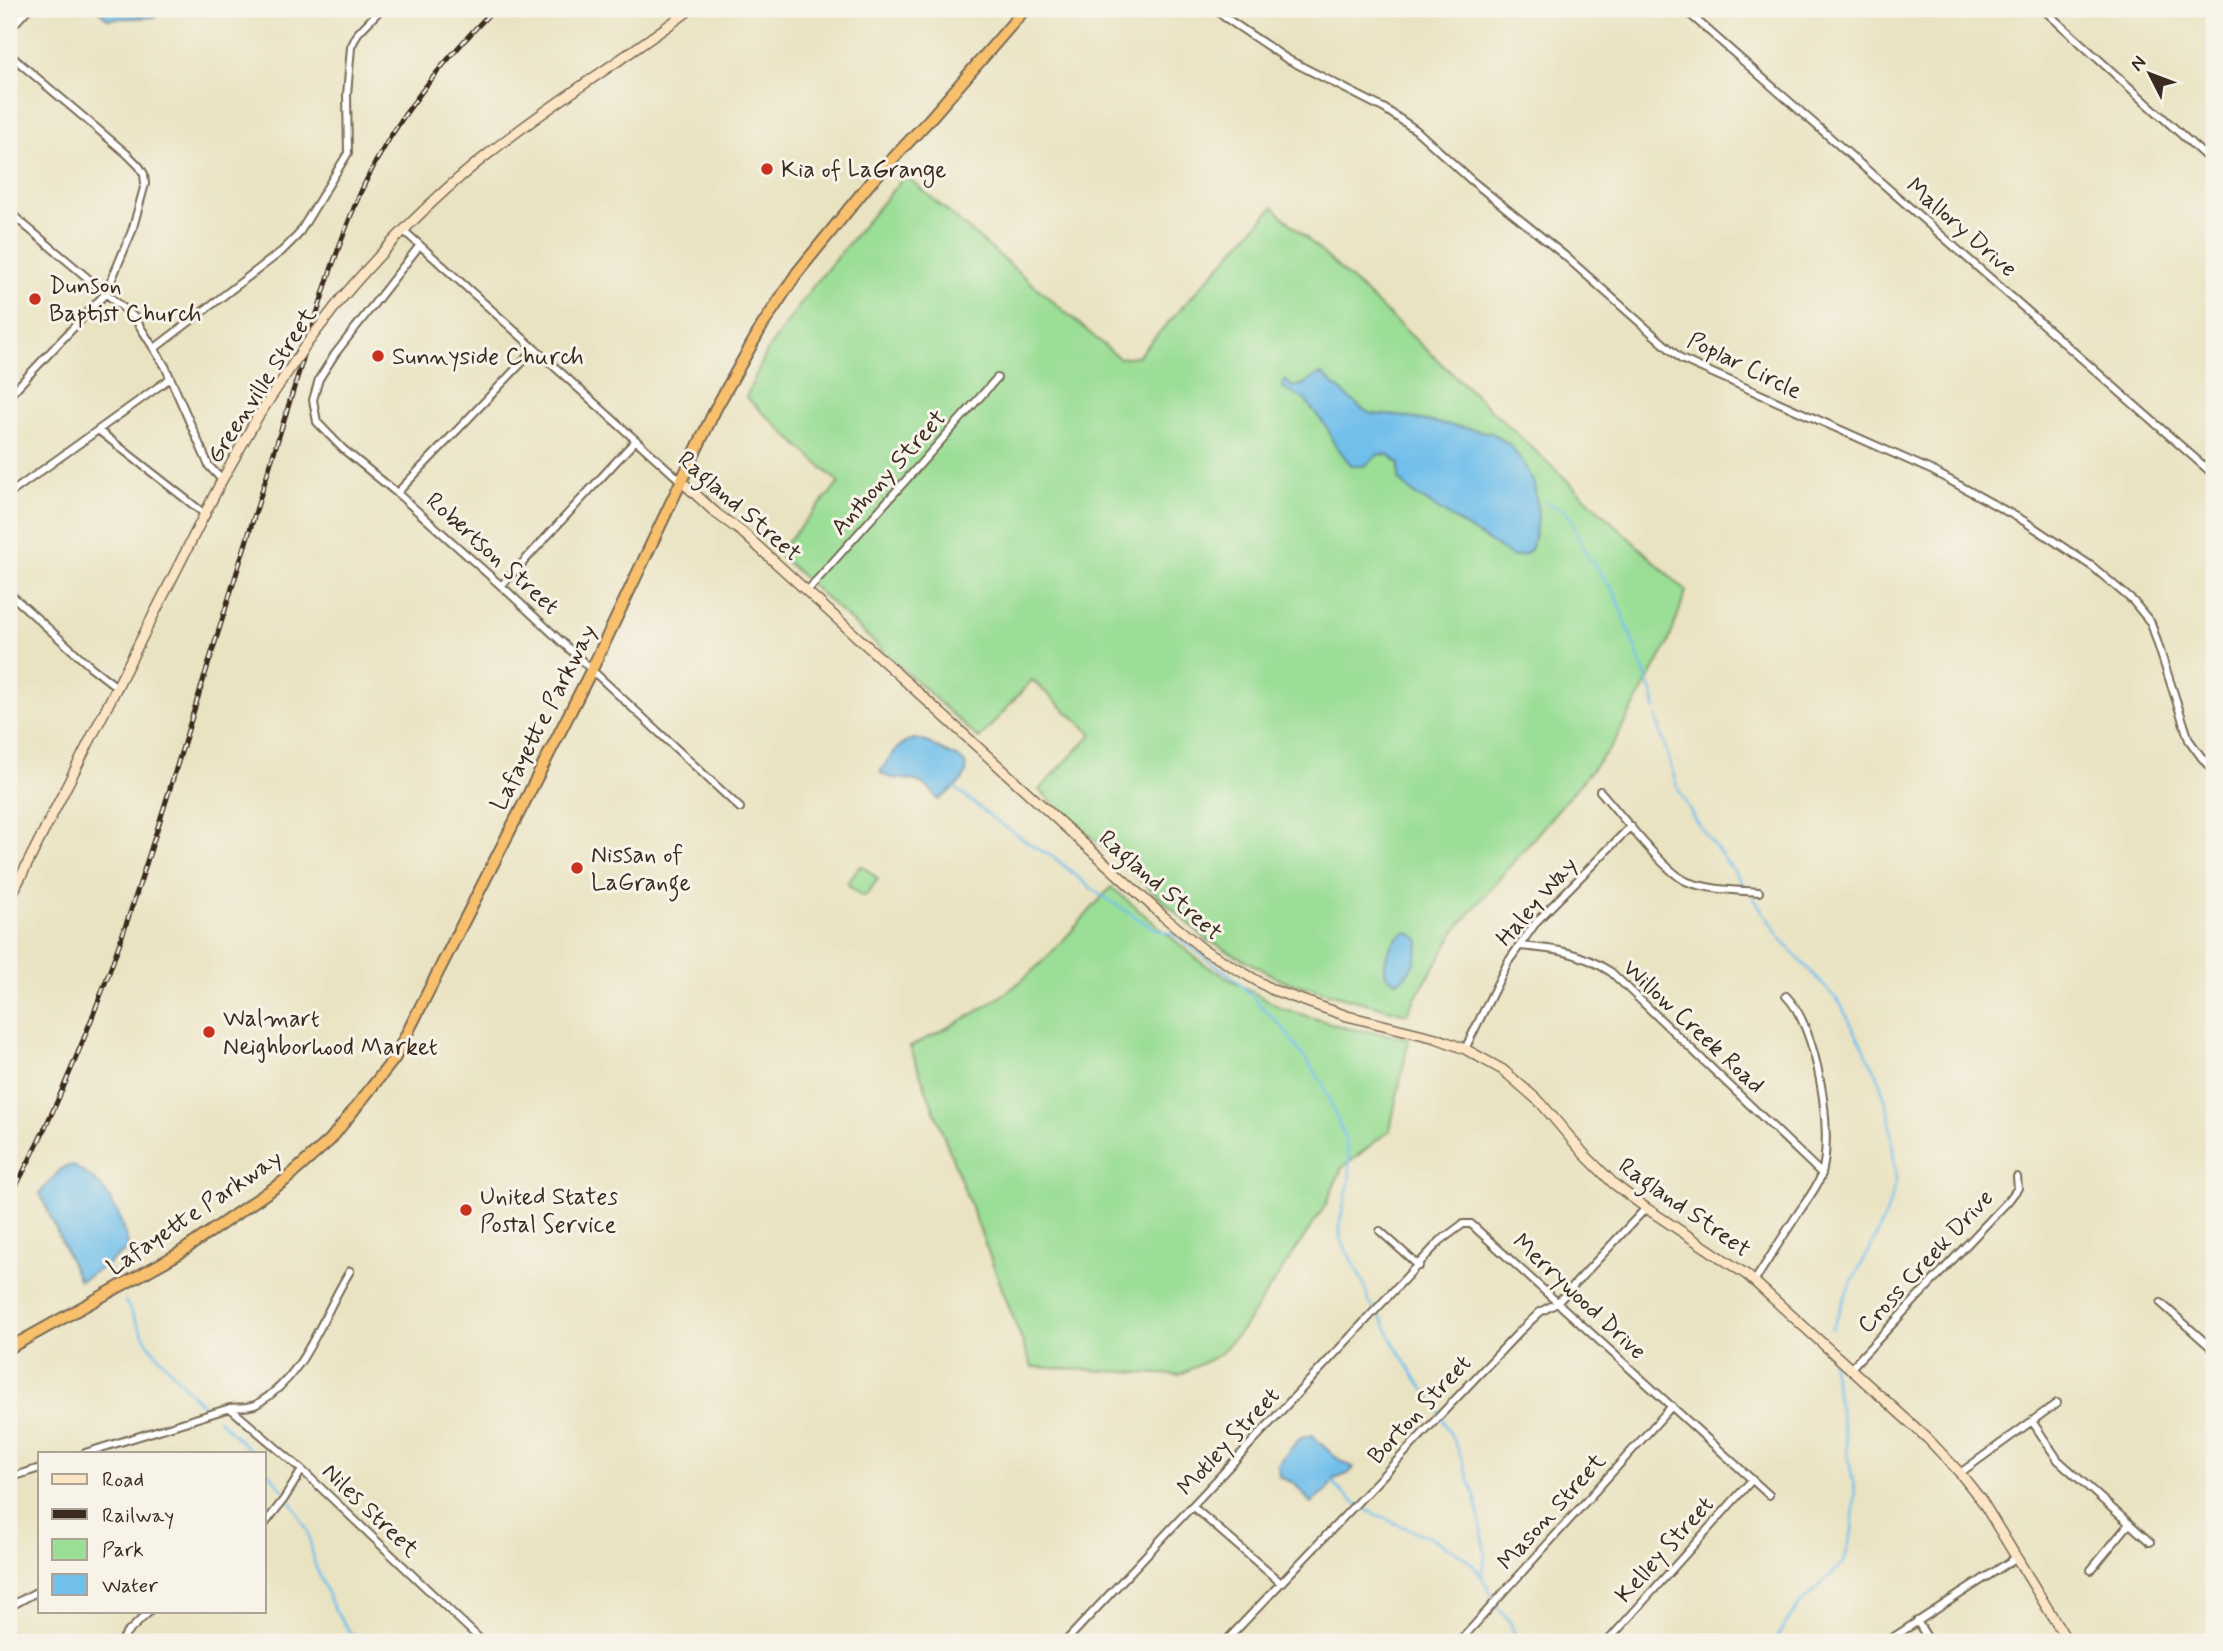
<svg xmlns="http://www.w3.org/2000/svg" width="2223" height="1651" viewBox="0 0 2223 1651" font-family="Mynerve,sans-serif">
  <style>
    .green { fill: #9bde96; stroke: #6b845a; stroke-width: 2 }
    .water { fill: #71bfeb; stroke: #567484; stroke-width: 2 }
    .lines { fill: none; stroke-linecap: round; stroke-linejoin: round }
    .stream { stroke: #71bfeb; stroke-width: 2.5 }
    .street-casing { stroke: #786b57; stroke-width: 10 }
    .secondary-casing { stroke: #786b57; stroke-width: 12 }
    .highway-casing { stroke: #786b57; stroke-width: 14 }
    .street { stroke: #fff; stroke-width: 6 }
    .secondary { stroke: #fce5c4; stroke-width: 9 }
    .highway { stroke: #f8bf6c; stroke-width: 10 }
    .rail-casing { stroke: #3b2a1e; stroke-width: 5 }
    .rail { stroke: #f7f3e8; stroke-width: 2.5; stroke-dasharray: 8; stroke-linecap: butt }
    .secondary-bridge-casing { stroke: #786b57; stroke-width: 12; stroke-linecap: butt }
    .secondary-bridge { stroke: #fce5c4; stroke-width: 9 }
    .poi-dot { fill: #c8321e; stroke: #f7f3e8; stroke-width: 2.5 }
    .labels { text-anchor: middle; stroke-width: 6; stroke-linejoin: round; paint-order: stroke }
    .poi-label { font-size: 24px; fill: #3b2a1e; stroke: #f7f3e8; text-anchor: start }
    .street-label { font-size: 24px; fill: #3b2a1e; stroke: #f7f3e8 }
  </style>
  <rect width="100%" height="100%" fill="#f7f3e8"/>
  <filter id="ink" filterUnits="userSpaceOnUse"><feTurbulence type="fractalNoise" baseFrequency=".0143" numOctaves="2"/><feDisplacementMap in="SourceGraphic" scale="14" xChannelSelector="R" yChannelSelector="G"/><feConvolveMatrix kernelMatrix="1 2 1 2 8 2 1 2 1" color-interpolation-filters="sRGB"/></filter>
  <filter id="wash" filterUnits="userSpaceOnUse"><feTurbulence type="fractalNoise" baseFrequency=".00686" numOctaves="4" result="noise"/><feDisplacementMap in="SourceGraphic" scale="28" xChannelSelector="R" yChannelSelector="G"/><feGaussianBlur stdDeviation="1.57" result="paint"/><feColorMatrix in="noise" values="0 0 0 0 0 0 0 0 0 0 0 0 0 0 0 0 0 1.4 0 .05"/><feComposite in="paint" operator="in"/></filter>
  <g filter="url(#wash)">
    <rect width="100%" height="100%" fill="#eae3c2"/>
    <path class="green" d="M 905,175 L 1119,358 L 1138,356 L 1273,207 L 1686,591 L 1668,644 L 1612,746 L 1458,927 L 1406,1014 L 1281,980 L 1206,939 L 1039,790 L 1092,734 L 1032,680 L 979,739 L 777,553 L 839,483 L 746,397 L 767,351 L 814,285 Z
      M 863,866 L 878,879 L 866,895 L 862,896 L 849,886 L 848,882 L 859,867 Z
      M 1111,887 L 1202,963 L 1281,1008 L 1346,1028 L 1409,1038 L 1390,1130 L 1342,1168 L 1325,1206 L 1243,1328 L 1219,1355 L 1179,1375 L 1032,1367 L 910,1047 C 948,1027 988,1009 1021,981 C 1054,953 1082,919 1111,887 Z"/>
    <path class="water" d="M 98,9 L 164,9 L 155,17 L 107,19 Z
      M 1322,374 L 1362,409 L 1372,414 L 1400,416 L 1492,433 L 1510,445 L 1523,463 L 1534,483 L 1538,515 L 1532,548 L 1524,555 L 1513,557 L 1410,491 L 1399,479 L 1399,464 L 1390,455 L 1379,454 L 1364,466 L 1352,466 L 1333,442 L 1328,429 L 1305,400 L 1282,387 L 1285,380 L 1293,387 L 1304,384 L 1316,376 Z
      M 914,739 C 926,740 934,746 945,752 C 949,754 955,756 960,759 C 980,773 948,793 938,800 C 919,768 895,786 880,772 C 889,759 897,743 914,739 Z
      M 1408,932 L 1419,939 C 1419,955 1411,976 1396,982 L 1386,975 C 1382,959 1392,936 1408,932 Z
      M 73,1165 L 99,1184 L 106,1193 L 118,1213 L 129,1248 L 105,1266 L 79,1281 L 40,1193 L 62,1168 Z
      M 1312,1435 L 1334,1456 L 1354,1468 L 1348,1474 L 1334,1479 L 1326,1491 L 1311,1503 L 1294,1483 L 1279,1477 L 1278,1464 L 1299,1439 Z"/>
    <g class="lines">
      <path class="stream" d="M 1544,501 L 1566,512 L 1572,520 L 1584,551 L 1614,592 L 1654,698 L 1655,709
        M 1656,717 L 1677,786 L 1695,820 L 1744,885
        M 955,788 L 991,817 L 1036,848 L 1055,858 L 1093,890 L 1153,928 L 1175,935 L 1235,979 L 1282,1027 L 1322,1082 L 1345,1139 L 1349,1160 L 1350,1179 L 1340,1221 L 1340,1238 L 1363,1282 L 1369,1302 L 1384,1322 L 1395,1345 L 1415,1377 L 1435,1404 L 1459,1451 L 1475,1496 L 1482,1531 L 1485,1556 L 1482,1577
        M 1753,897 L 1784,943 L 1840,1003 L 1877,1074 L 1889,1112 L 1896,1181 L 1886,1215 L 1869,1251 L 1849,1287 L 1832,1329
        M 106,1265 L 112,1275
        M 125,1301 L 149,1345 L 192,1395 L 208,1410
        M 218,1419 L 253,1453
        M 264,1467 L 283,1490
        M 1332,1481 C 1363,1522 1425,1527 1465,1558 C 1482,1570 1487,1590 1497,1607 C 1500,1611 1505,1614 1508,1619 C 1513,1627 1513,1635 1520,1642
        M 291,1501 L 308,1532 L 315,1565 L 334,1609 L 357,1642
        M 1773,1642 L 1800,1604 L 1844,1562 L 1852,1531 L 1855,1493 L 1831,1361"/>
    </g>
  </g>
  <g filter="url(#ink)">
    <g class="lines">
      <defs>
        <path id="street" d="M 1216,9 L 1223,16 L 1287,59 L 1385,109 L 1416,130 L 1471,180 L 1564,255 L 1681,359 L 1933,471 L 2024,521 L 2093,567 L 2133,601 L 2151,623 L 2189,740 L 2202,758 L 2214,770
          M 1684,9 L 2214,475
          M 2043,9 L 2214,164
          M 9,30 L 28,9
          M 9,54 L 127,154 L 139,166 L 144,174 L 145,184 L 132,231 L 106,293 L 9,396
          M 9,212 L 134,317 L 165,366 L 209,466 L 222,480
          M 403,230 L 681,481
          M 420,245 L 335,354 L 319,379 L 313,400 L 317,422 L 343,449 L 397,493 L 507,591 L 740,808
          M 155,348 L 282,251 L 298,235 L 348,153 L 347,95 L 351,47 L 358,33 L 381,9
          M 98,430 L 206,515
          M 397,493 L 535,349
          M 9,494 L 169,379
          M 501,586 L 636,440
          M 807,591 L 997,378
          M 9,593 L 91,667 L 118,688
          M 1600,791 C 1619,812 1665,873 1688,882 C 1710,890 1736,890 1759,892
          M 1520,946 C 1556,949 1580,952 1611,972 L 1822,1174
          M 1465,1049 L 1508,962 L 1537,921 L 1631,826
          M 1380,1231 L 1419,1266
          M 1754,1282 C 1770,1257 1785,1233 1801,1209 C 1808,1199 1817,1187 1821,1176 C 1835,1135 1817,1026 1786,996
          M 2161,1303 L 2214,1350
          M 1851,1368 L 2009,1200 L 2018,1188 L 2017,1177
          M 230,1408 L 302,1470 L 483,1642
          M 2032,1421 L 2058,1460 L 2150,1542
          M 85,1453 L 230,1408 C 239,1407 250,1408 257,1404 C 307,1375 321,1317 350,1271
          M 1960,1473 L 2057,1403
          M 9,1478 L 40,1468
          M 1192,1506 L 1281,1583
          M 264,1525 L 284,1499 L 302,1470
          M 2091,1570 L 2129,1524
          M 9,1607 L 40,1590
          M 1917,1621 L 1930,1642
          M 9,1632 L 35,1642
          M 121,1642 L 126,1634 L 150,1611
          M 1065,1642 L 1440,1241 L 1463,1224 L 1471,1224 L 1769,1495
          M 1225,1642 L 1520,1331 L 1540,1312 L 1557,1303 L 1646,1208
          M 1459,1642 L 1672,1406
          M 1607,1642 L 1751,1481
          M 1886,1642 L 2017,1557"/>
        <path id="secondary" d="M 341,299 C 387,245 436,194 492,151 C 556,100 626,58 691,9
          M 681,481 L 717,514 L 742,532 L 1163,916 L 1204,950 L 1273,990 L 1347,1016 L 1436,1038 L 1465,1049 L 1503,1070 L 1541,1103 L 1584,1154 L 1614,1184 L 1646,1208 L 1747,1275 L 1928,1439 L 1960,1473 L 1982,1501 L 2068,1642
          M 9,900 L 222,480 L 257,418"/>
        <path id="highway" d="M 9,1348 L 178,1254 L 284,1181 L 330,1140 L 394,1059 L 592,669 L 716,408 L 762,326 L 797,273 L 870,183 L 929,120 L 1025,9"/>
      </defs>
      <use href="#street" class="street-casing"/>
      <use href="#secondary" class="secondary-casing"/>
      <use href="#highway" class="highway-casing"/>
      <use href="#street" class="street"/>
      <use href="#secondary" class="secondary"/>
      <use href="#highway" class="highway"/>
      <defs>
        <path id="rail" d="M 9,1199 C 91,1049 141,883 191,720 C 237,571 283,423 329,275 C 340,245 350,214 364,185 C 396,117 443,62 494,9"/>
      </defs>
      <use href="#rail" class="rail-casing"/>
      <use href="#rail" class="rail"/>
      <defs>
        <path id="secondary-bridge" d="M 257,418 L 305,346 L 341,299"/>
      </defs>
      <use href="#secondary-bridge" class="secondary-bridge-casing"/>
      <use href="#secondary-bridge" class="secondary-bridge"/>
    </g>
  </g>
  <g class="poi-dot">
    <circle cx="767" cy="169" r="7"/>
    <circle cx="35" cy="299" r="7"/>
    <circle cx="378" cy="356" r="7"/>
    <circle cx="577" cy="868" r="7"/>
    <circle cx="209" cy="1032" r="7"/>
    <circle cx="466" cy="1210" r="7"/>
  </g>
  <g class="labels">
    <g class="poi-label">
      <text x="781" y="177">Kia of LaGrange</text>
      <text x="49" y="293">Dunson<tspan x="49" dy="28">Baptist Church</tspan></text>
      <text x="392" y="364">Sunnyside Church</text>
      <text x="591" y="862">Nissan of<tspan x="591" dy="28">LaGrange</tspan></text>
      <text x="223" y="1026">Walmart<tspan x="223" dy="28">Neighborhood Market</tspan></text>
      <text x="480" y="1204">United States<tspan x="480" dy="28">Postal Service</tspan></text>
    </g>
    <g class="street-label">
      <text transform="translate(1962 227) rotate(41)" y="8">Mallory Drive</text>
      <text transform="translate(1745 365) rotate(26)" y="8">Poplar Circle</text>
      <text transform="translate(261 385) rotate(-57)" y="8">Greenville Street</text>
      <text transform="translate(888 472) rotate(-48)" y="8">Anthony Street</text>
      <text transform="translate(740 506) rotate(41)" y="8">Ragland Street</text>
      <text transform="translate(493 553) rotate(42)" y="8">Robertson Street</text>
      <text transform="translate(543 717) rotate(-63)" y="8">Lafayette Parkway</text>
      <text transform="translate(1161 885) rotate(41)" y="8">Ragland Street</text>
      <text transform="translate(1536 901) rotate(-49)" y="8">Haley Way</text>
      <text transform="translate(1694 1026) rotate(43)" y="8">Willow Creek Road</text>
      <text transform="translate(1685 1207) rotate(35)" y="8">Ragland Street</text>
      <text transform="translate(194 1212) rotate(-34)" y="8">Lafayette Parkway</text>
      <text transform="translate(1925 1261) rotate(-47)" y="8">Cross Creek Drive</text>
      <text transform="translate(1580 1296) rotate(43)" y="8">Merrywood Drive</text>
      <text transform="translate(1419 1409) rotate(-47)" y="8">Borton Street</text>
      <text transform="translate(1228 1441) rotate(-47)" y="8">Motley Street</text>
      <text transform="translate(371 1510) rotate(44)" y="8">Niles Street</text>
      <text transform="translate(1551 1511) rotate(-48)" y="8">Mason Street</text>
      <text transform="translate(1664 1549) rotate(-48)" y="8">Kelley Street</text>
    </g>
  </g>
  <rect width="2223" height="1651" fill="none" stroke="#f7f3e8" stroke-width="35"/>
  <rect x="38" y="1452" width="228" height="161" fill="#f7f3e8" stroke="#aca397" stroke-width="2"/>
  <rect x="52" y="1474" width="35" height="10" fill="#fce5c4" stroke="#aca397" stroke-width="2"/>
  <text x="102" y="1486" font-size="21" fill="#3b2a1e">Road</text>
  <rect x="52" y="1509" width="35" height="10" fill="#3b2a1e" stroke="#aca397" stroke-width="2"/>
  <text x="102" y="1522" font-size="21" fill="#3b2a1e">Railway</text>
  <rect x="52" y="1539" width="35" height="21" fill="#9bde96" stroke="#aca397" stroke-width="2"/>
  <text x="102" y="1556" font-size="21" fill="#3b2a1e">Park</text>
  <rect x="52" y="1574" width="35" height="21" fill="#71bfeb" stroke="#aca397" stroke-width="2"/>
  <text x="102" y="1592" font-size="21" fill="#3b2a1e">Water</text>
  <g transform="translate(2150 74) rotate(312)" stroke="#f7f3e8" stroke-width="5" paint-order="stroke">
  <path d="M0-5L12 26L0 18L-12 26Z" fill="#3b2a1e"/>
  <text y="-10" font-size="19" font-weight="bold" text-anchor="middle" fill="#3b2a1e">N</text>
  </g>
</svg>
